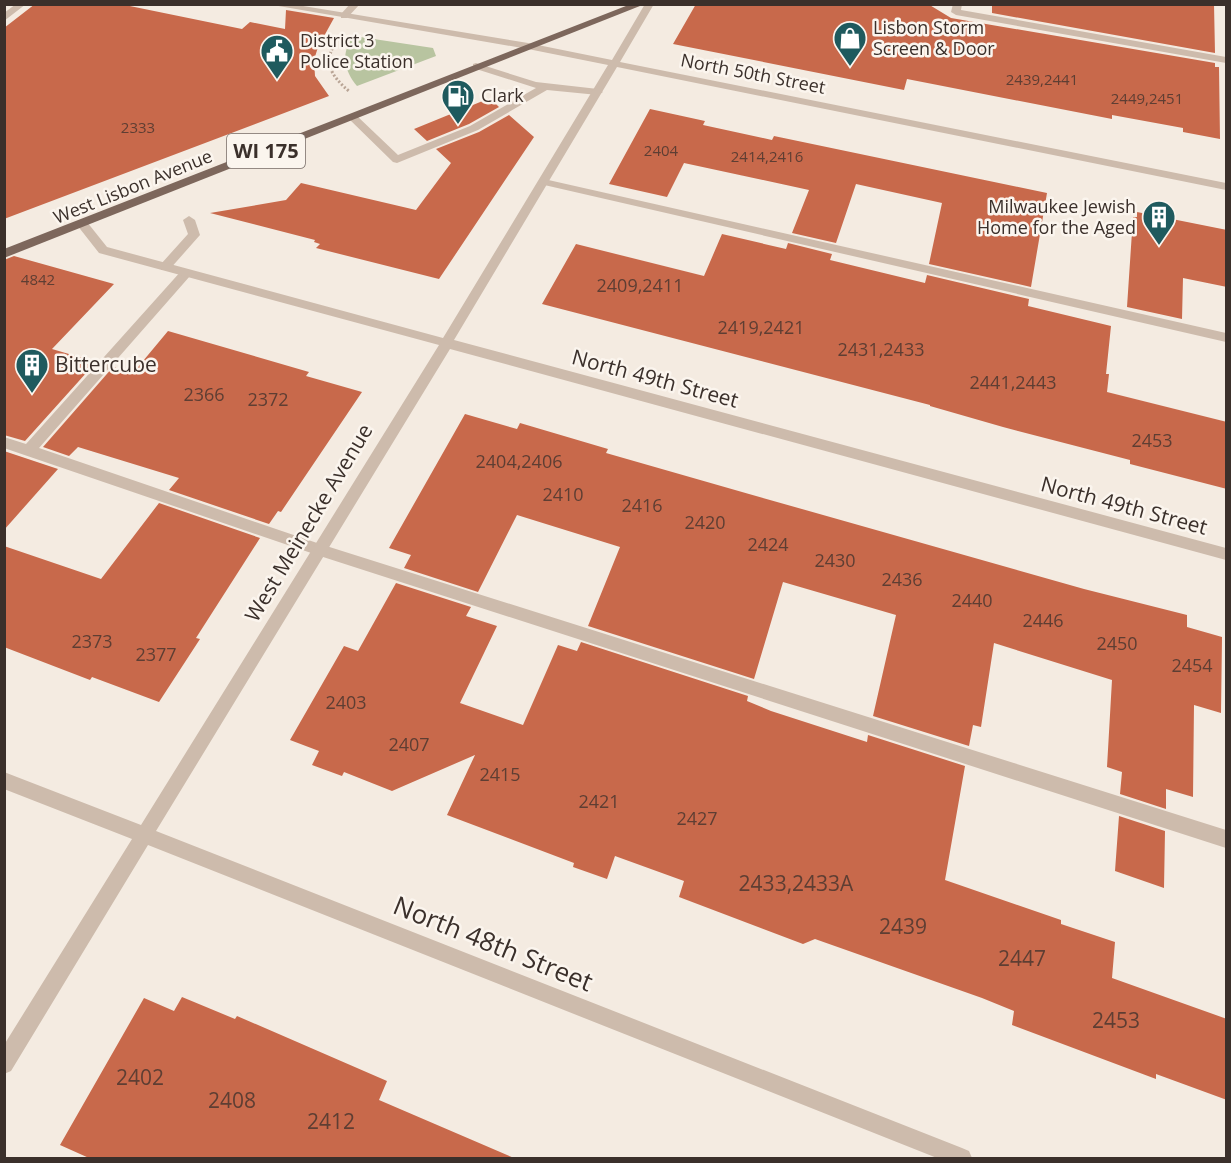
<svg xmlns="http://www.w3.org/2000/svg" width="1231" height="1163" viewBox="0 0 1231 1163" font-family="'Open Sans',sans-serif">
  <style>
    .green { fill: #b8c4a0 }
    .building { fill: #c8694b }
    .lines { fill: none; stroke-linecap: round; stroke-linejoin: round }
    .path { stroke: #b9a596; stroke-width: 3; stroke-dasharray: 2 2; stroke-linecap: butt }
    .lane { fill: #cdbbac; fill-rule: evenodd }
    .street { fill: #cdbbac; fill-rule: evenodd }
    .primary { fill: #7d675c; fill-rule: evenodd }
    .labels { text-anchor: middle; stroke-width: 5; stroke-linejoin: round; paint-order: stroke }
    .far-number-label { font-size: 15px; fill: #5e3e33 }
    .far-poi-label { font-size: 18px; fill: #3b302b; stroke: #fbf5ee; text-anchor: start }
    .far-street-label { font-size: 18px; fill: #3b302b; stroke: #fbf5ee }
    .number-label { font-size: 18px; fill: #5e3e33 }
    .shield { fill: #fbf5ee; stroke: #756b66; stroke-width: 1.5 }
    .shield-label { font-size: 20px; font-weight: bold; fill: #3b302b }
    .poi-label { font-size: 21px; fill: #3b302b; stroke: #fbf5ee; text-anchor: start }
    .street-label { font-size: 21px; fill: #3b302b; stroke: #fbf5ee }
    .near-number-label { font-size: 21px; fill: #5e3e33 }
    .near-street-label { font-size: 26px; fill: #3b302b; stroke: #fbf5ee }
  </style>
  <rect width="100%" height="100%" fill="#f4ebe1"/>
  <path class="green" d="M 354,36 L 433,48 L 436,56 L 357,86 C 344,71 340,52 354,36 Z"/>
  <path class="building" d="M 35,4 L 120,4 L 242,29 L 250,22 L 285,29 L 286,10 L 334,18 L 318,47 L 314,60 L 315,76 L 329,96 L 4,219 L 4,28 Z
    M 696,4 L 928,4 L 951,18 L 1215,63 L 1215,67 L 1219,67 L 1220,139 L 1183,132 L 1183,128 L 1112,115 L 1112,119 L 907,79 L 904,90 L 673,44 Z
    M 992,4 L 1214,4 L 1215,53 L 992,13 Z
    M 490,98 L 499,107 L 469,124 L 427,141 L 414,129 Z
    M 650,109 L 705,121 L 703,125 L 772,140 L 774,136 L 1047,193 L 1031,287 L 929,264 L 942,203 L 856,184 L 836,243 L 792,233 L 809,190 L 684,163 L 667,197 L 609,184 Z
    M 509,115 L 534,137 L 439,279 L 316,248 L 320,244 L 314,242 L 315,240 L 210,213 L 286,200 L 301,183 L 416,210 L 451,163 L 436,149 L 479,132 Z
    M 1137,212 L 1227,230 L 1227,287 L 1183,278 L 1182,319 L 1127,307 L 1133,217 L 1137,217 Z
    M 722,234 L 786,249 L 788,243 L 832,254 L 830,260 L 925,283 L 927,275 L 1029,299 L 1028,306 L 1111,326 L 1106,374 L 1109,374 L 1107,392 L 1227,422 L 1227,489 L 1130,464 L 1130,460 L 1003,427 L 930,406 L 930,405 L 542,304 L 576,244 L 704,276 Z
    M 14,256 L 114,284 L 52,349 L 96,362 L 25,441 L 4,435 L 4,260 Z
    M 168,331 L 309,372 L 306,376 L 362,392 L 281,512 L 278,511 L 269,524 L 169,490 L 179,478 L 78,447 L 69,456 L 43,447 L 113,367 L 133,373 Z
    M 465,414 L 517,429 L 520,423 L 608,449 L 606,453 L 749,494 L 1084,589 L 1187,615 L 1187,627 L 1222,637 L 1221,713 L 1194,705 L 1193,797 L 1166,789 L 1166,809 L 1120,794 L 1122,772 L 1107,767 L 1112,680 L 994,643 L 981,727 L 973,725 L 969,746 L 873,716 L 896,615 L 783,582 L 754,679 L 588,626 L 620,547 L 517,515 L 478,592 L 404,568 L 411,555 L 389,548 Z
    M 4,451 L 58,469 L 4,530 Z
    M 159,503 L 260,538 L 196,638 L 200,639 L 159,702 L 92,677 L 90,680 L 4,647 L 4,546 L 101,579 Z
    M 396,583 L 471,607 L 466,616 L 497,626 L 460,703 L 523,725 L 558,645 L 577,651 L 581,642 L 748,696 L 747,701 L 771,711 L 867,742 L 868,735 L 965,766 L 945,880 L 1061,920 L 1061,924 L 1115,942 L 1112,978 L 1227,1019 L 1227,1100 L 1156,1074 L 1156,1079 L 1012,1025 L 1014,1011 L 982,998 L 815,939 L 803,944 L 679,897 L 684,881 L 615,856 L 607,879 L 573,867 L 574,863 L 447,815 L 475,755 L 392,791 L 344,772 L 342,776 L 312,765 L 319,751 L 290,740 L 344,646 L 358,651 Z
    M 1119,816 L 1165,831 L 1164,888 L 1115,871 Z
    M 182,997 L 235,1019 L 237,1016 L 387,1081 L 379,1100 L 514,1158 L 89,1158 L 60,1145 L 144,998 L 174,1011 Z"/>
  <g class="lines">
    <path class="path" d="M 339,38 C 321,61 330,75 350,92"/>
    <path class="lane" d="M 16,4 L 26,4 L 4,21 L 4,13 Z
      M 350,4 L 360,4 L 347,18 L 341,18 L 341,14 Z
      M 953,4 L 962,4 L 961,10 L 1226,57 L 1226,63 L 956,15 L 951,12 Z
      M 476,63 L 536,82 L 598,89 L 603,92 L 598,95 L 547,90 L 478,130 L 397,163 L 393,162 L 347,117 L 356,115 L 398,155 L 470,126 L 536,88 L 473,68 L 473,64 Z
      M 544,179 L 1226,333 L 1226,342 L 540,184 L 538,182 Z
      M 189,216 L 195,220 L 200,235 L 169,270 L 161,270 L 161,264 L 188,234 L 183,220 Z
      M 186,269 L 192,273 L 190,276 L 39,448 L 320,544 L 1226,830 L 1226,848 L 320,556 L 4,448 L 4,437 L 26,444 L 182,270 Z"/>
    <path class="street" d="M 267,4 L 291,4 L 528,43 L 612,60 L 645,4 L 654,4 L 620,62 L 1226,183 L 1226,190 L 617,67 L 454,340 L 1226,548 L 1226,560 L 450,349 L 156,831 L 962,1148 L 969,1151 L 972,1158 L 937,1158 L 148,845 L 11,1071 L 4,1074 L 4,1045 L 132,839 L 4,789 L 4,772 L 141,825 L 439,345 L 99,253 L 77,225 L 79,222 L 87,222 L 107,247 L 443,338 L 608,65 L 528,49 Z"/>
    <path class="primary" d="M 631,4 L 645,4 L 4,258 L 4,249 Z"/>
  </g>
  <defs>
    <symbol id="shop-pin" viewBox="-11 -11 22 30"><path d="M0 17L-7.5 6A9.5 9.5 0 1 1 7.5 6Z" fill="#1f5a5e" stroke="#fbf5ee"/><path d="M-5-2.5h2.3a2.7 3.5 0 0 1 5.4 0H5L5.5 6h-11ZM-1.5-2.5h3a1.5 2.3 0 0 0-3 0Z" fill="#fff"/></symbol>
    <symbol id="civic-pin" viewBox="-11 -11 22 30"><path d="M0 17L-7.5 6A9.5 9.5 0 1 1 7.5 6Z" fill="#1f5a5e" stroke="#fbf5ee"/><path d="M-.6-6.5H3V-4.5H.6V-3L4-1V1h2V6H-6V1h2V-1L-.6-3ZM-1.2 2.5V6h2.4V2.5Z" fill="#fff"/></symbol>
    <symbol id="fuel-pin" viewBox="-11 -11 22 30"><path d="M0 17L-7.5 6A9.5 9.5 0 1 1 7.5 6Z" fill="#1f5a5e" stroke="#fbf5ee"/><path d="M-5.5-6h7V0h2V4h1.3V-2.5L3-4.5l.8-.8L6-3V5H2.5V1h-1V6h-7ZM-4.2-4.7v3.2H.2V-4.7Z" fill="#fff"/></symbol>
    <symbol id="building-pin" viewBox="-11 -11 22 30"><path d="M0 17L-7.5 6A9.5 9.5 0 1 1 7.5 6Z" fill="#1f5a5e" stroke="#fbf5ee"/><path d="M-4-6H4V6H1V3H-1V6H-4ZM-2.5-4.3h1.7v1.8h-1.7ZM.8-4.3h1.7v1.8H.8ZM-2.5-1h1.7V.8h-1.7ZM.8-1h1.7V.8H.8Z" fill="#fff"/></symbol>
  </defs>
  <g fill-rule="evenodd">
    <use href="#shop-pin" x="831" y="19" width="38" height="52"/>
    <use href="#civic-pin" x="258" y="32" width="38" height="52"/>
    <use href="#fuel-pin" x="439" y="77" width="38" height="52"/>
    <use href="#building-pin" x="1140" y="198" width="38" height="52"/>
    <use href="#building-pin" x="13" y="346" width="38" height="52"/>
  </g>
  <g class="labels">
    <g class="far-number-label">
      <text x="1042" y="85">2439,2441</text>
      <text x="1147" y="104">2449,2451</text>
      <text x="138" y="133">2333</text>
      <text x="661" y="156">2404</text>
      <text x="767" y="162">2414,2416</text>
      <text x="38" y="285">4842</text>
    </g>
    <g class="far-poi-label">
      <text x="873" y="34">Lisbon Storm<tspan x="873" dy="21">Screen &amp; Door</tspan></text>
      <text x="300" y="47">District 3<tspan x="300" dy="21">Police Station</tspan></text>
      <text x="481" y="102">Clark</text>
      <text x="1136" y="213" text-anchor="end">Milwaukee Jewish<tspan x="1136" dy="21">Home for the Aged</tspan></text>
    </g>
    <g class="far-street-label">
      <text transform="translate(753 74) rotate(11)" y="6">North 50th Street</text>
      <text transform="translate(133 187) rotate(-22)" y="6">West Lisbon Avenue</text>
    </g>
    <g class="number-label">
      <text x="640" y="292">2409,2411</text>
      <text x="761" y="334">2419,2421</text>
      <text x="881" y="356">2431,2433</text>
      <text x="1013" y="389">2441,2443</text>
      <text x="204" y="401">2366</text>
      <text x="268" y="406">2372</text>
      <text x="1152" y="447">2453</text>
      <text x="519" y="468">2404,2406</text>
      <text x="563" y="501">2410</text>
      <text x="642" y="512">2416</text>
      <text x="705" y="529">2420</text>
      <text x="768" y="551">2424</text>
      <text x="835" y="567">2430</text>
      <text x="902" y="586">2436</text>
      <text x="972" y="607">2440</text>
      <text x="1043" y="627">2446</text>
      <text x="92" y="648">2373</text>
      <text x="1117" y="650">2450</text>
      <text x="156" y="661">2377</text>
      <text x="1192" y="672">2454</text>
      <text x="346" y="709">2403</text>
      <text x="409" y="751">2407</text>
      <text x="500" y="781">2415</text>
      <text x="599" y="808">2421</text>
      <text x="697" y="825">2427</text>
    </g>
    <rect class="shield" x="227" y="134" width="78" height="34" rx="4.5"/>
    <g class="shield-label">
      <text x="266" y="158">WI 175</text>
    </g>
    <g class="poi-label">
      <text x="55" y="372">Bittercube</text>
    </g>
    <g class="street-label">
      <text transform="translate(655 379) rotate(15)" y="7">North 49th Street</text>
      <text transform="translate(1124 506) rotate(15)" y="7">North 49th Street</text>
      <text transform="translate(309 523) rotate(-59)" y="7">West Meinecke Avenue</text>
    </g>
    <g class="near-number-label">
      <text x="796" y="891">2433,2433A</text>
      <text x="903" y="934">2439</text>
      <text x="1022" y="966">2447</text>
      <text x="1116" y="1028">2453</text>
      <text x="140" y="1085">2402</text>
      <text x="232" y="1108">2408</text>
      <text x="331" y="1129">2412</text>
    </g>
    <g class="near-street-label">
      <text transform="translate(493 944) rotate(22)" y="9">North 48th Street</text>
    </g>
  </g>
  <rect width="1231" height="1163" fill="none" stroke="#3b302b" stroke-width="12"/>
</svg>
